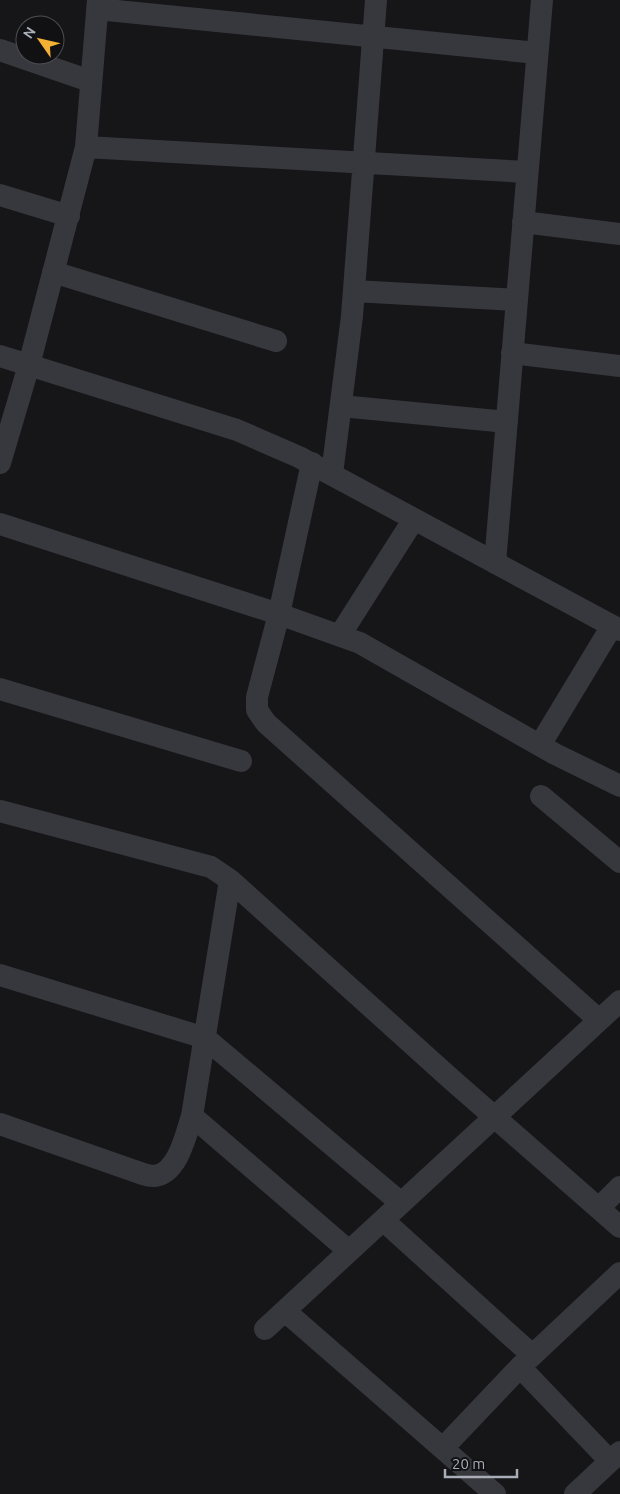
<svg xmlns="http://www.w3.org/2000/svg" width="620" height="1494" viewBox="0 0 620 1494" font-family="Ubuntu,sans-serif">
  <style>
    .lines { fill: none; stroke-linecap: round; stroke-linejoin: round }
    .street { stroke: #37383d; stroke-width: 22 }
  </style>
  <rect width="100%" height="100%" fill="#161618"/>
  <g class="lines">
    <path class="street" d="M 97,9 L 537,53
      M 0,50 L 90,81
      M 86,147 L 527,172
      M 0,195 L 69,216
      M 523,222 L 620,234
      M 53,272 L 276,341
      M 354,291 L 517,300
      M 512,353 L 620,366
      M 0,356 L 237,430 L 299,457 L 620,630
      M 341,406 L 507,422
      M 0,463 L 29,365 L 86,147 L 98,0
      M 312,463 L 279,614 L 257,697 L 257,710 L 266,723 L 599,1020
      M 332,474 L 352,316 L 376,0
      M 0,524 L 279,614 L 360,643 L 555,754 L 620,786
      M 495,563 L 542,0
      M 340,635 L 414,519
      M 0,689 L 241,761
      M 540,745 L 612,626
      M 541,796 L 620,862
      M 0,811 L 211,867 L 230,880 L 451,1079 L 620,1227
      M 0,975 L 205,1038 L 401,1203
      M 192,1116 L 349,1251
      M 0,1124 L 143,1174 C 146,1175 151,1176 154,1176 C 178,1174 186,1134 192,1116 L 230,880
      M 599,1208 L 620,1187
      M 383,1220 L 532,1355
      M 285,1311 L 495,1494
      M 265,1329 L 620,1001
      M 520,1367 L 610,1461
      M 443,1448 L 520,1367 L 620,1273
      M 575,1494 L 620,1452"/>
  </g>
  <g transform="translate(40 40) rotate(304)"><circle r="24" fill="#111113" stroke="#4d4f55"/>
  <path d="M0-4L9 19L0 12L-9 19Z" fill="#f2b134"/>
  <text y="-8" font-size="14" font-weight="bold" text-anchor="middle" fill="#a8adb8">N</text>
  </g>
  <path d="M445 1469v8h72v-8" fill="none" stroke="#a8adb8" stroke-width="2.5"/>
  <text x="452" y="1469" font-size="15" fill="#a8adb8" stroke="#111113" stroke-width="4" paint-order="stroke">20 m</text>
</svg>
